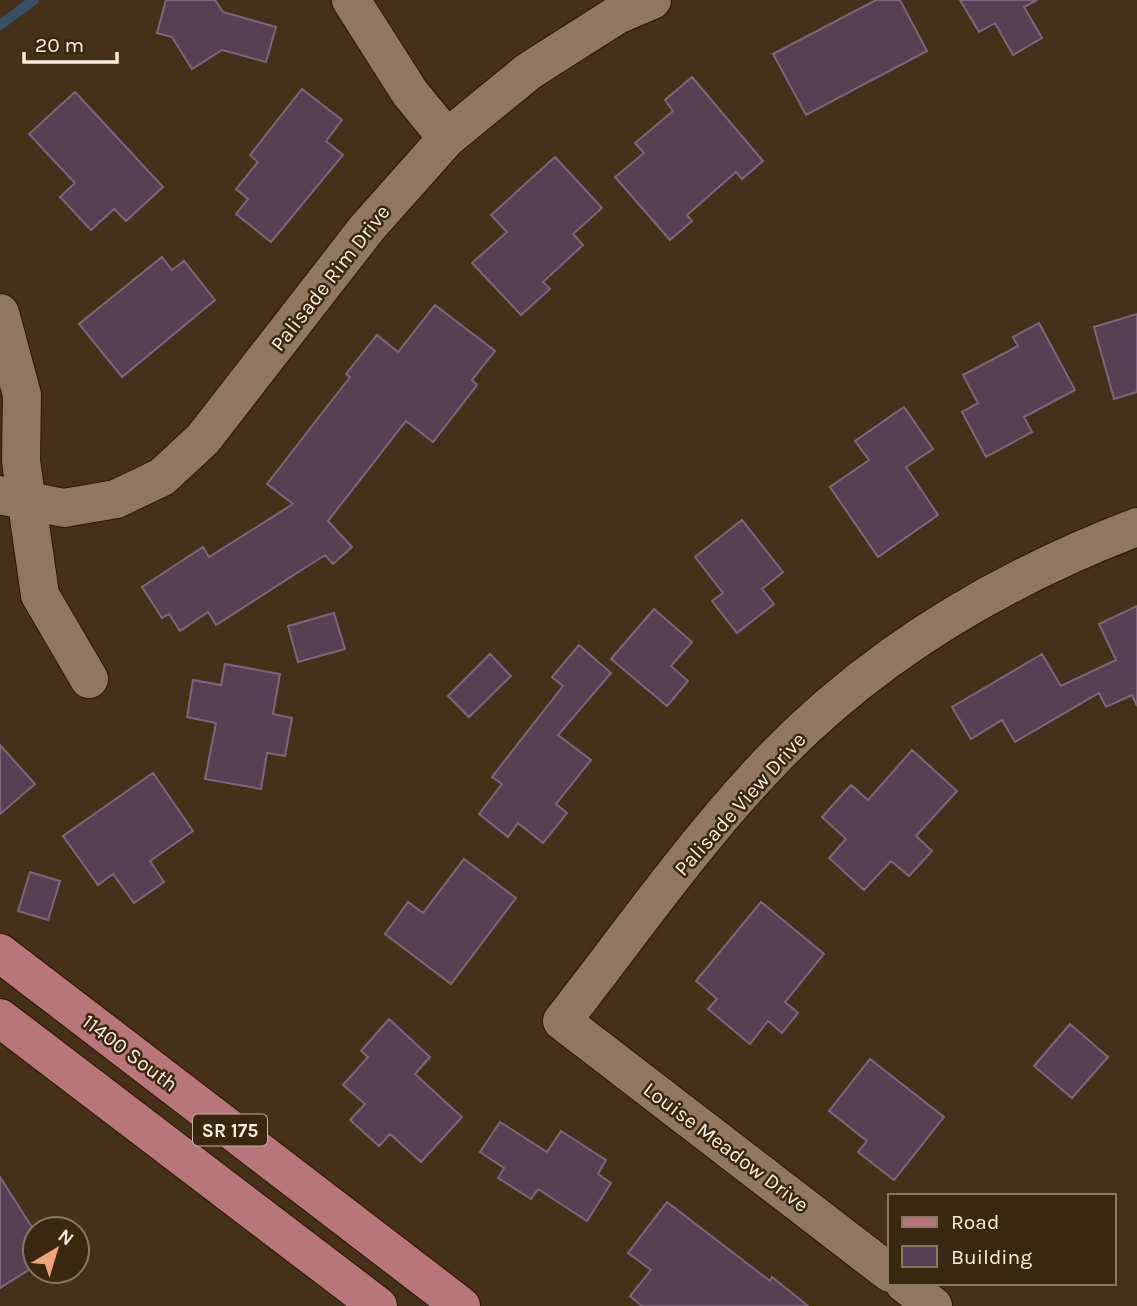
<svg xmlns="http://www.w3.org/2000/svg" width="1137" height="1306" viewBox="0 0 1137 1306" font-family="Karla,sans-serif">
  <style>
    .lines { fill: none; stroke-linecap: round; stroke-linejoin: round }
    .stream { stroke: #385069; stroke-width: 10 }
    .building { fill: #584054; stroke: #7f657b; stroke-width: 2 }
    .minor-casing { stroke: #2b1802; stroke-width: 40 }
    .major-casing { stroke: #2b1802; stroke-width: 40 }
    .minor { stroke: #8f785f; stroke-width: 38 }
    .major { stroke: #b8767c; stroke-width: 38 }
    .labels { text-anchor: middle; stroke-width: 5; stroke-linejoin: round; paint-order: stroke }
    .shield { fill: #3a2710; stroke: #c1b2a2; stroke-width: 2 }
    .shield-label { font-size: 19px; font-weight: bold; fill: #fbeee0 }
    .street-label { font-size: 21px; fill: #fbeee0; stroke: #3a2710 }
  </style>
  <rect width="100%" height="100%" fill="#45311a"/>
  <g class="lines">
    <path class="stream" d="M 0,25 L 34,0"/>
  </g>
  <path class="building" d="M 166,0 L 215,0 L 223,12 L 276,27 L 266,62 L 222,50 L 192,69 L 172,37 L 157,33 Z
    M 876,0 L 900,0 L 927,51 L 806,115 L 773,54 Z
    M 960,0 L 1037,0 L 1024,7 L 1042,38 L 1013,55 L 995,23 L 979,32 Z
    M 692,77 L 763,161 L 742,179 L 736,172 L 687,215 L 692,221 L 670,240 L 615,177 L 644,153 L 635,143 L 673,111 L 665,100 Z
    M 302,89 L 342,120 L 326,141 L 343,155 L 271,242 L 236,214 L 248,199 L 236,189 L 258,162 L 250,155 Z
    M 75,92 L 163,187 L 126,221 L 114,209 L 91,230 L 60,197 L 75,183 L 29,134 Z
    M 555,157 L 602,208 L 573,234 L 583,245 L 543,282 L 550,289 L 521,315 L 472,263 L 507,232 L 491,215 Z
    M 162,257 L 172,270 L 184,261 L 215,300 L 122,377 L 79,324 Z
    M 435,305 L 495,351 L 472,380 L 477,385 L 433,442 L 406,421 L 328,521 L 352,547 L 333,564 L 325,555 L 216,625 L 208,612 L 180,631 L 169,614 L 162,618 L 142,587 L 203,547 L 209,557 L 293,504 L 267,484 L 350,377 L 346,374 L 377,335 L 398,352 Z
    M 1137,314 L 1137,392 L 1114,399 L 1094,327 Z
    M 1039,323 L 1075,390 L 1024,417 L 1032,432 L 986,457 L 962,412 L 978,403 L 963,375 L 1018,346 L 1013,337 Z
    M 904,407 L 933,449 L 906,467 L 938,515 L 878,557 L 830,487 L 869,460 L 855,441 Z
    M 742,520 L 783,572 L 762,589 L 774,604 L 737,633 L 712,601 L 723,593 L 695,557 Z
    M 1137,606 L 1137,706 L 1132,695 L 1106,707 L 1099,693 L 1015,742 L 1002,720 L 971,739 L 952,707 L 1042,654 L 1061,686 L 1116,660 L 1099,624 Z
    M 654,609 L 692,642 L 671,666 L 688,681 L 667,706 L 611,659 Z
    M 334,613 L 345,649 L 298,662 L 288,626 Z
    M 579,645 L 611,673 L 558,735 L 591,760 L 556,804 L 567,813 L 543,843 L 518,823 L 508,837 L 479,814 L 502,784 L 492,777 L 563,686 L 552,677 Z
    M 490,654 L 511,676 L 469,717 L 448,696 Z
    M 225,664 L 280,674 L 273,714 L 292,718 L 285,756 L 267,753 L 261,789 L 205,779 L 216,723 L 187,717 L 193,680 L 221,685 Z
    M 0,745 L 35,784 L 0,814 Z
    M 912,750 L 957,791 L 916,836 L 932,851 L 909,876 L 891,861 L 864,890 L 829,858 L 846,839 L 822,817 L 851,785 L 868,800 Z
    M 153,773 L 193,831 L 150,861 L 164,882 L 134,903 L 113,874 L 98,885 L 63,836 Z
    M 464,859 L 516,898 L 451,984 L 385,934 L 408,902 L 423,913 Z
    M 30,872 L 60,881 L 48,920 L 18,911 Z
    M 761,902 L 824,954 L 785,1002 L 798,1013 L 782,1033 L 768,1021 L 750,1044 L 708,1009 L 717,999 L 696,981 Z
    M 389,1019 L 430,1057 L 415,1074 L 462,1117 L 421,1162 L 390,1134 L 379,1146 L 350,1120 L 365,1104 L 343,1085 L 368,1057 L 361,1051 Z
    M 1070,1024 L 1108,1057 L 1072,1098 L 1034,1066 Z
    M 870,1059 L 944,1117 L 894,1180 L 858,1152 L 867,1141 L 829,1111 Z
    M 500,1122 L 547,1152 L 561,1131 L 606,1160 L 598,1174 L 611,1183 L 587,1221 L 538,1189 L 531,1199 L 498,1178 L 504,1168 L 480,1152 Z
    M 0,1177 L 35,1232 L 35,1266 L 0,1288 Z
    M 667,1202 L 770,1281 L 772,1277 L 808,1306 L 642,1306 L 630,1296 L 651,1270 L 628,1253 Z"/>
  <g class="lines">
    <defs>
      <path id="minor" d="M 351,0 L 410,93 L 447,138
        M 0,313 L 22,395 L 21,461 L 40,595 L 89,679
        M 0,495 L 64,508 L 116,499 L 162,477 L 203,439 L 367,228 L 447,138 L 529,71 L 617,15 L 652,0
        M 890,1273 L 562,1021 C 631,933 696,839 774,758 C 876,653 1001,579 1137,527
        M 904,1283 L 933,1306"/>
      <path id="major" d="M 0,953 L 461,1306
        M 0,1018 L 378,1306"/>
    </defs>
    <use href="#minor" class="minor-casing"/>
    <use href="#major" class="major-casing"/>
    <use href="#minor" class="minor"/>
    <use href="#major" class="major"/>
  </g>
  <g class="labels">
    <rect class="shield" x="193" y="1114.5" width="74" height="31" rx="5"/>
    <g class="shield-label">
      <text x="230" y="1137">SR 175</text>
    </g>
    <g class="street-label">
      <text transform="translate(330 278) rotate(-52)" y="7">Palisade Rim Drive</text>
      <text transform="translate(740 804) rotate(-48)" y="7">Palisade View Drive</text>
      <text transform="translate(130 1053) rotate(37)" y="7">11400 South</text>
      <text transform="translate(726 1147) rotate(37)" y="7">Louise Meadow Drive</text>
    </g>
  </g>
  <rect x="888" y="1194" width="228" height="91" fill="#3a2710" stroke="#877763" stroke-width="2"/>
  <rect x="902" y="1217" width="35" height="10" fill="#b8767c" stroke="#877763" stroke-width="2"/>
  <text x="951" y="1229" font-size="21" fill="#fbeee0">Road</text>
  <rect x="902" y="1246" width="35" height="21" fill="#584054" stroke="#877763" stroke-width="2"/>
  <text x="951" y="1264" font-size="21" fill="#fbeee0">Building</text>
  <g transform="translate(56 1250) rotate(38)"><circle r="33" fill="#3a2710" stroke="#877763" stroke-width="2"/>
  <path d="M0-5L12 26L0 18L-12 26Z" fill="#efa377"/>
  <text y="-10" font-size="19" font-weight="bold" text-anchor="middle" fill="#fbeee0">N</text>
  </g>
  <path d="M24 52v10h93v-10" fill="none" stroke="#fbeee0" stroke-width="3.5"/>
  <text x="35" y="52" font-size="21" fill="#fbeee0" stroke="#3a2710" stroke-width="5" paint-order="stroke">20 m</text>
</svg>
